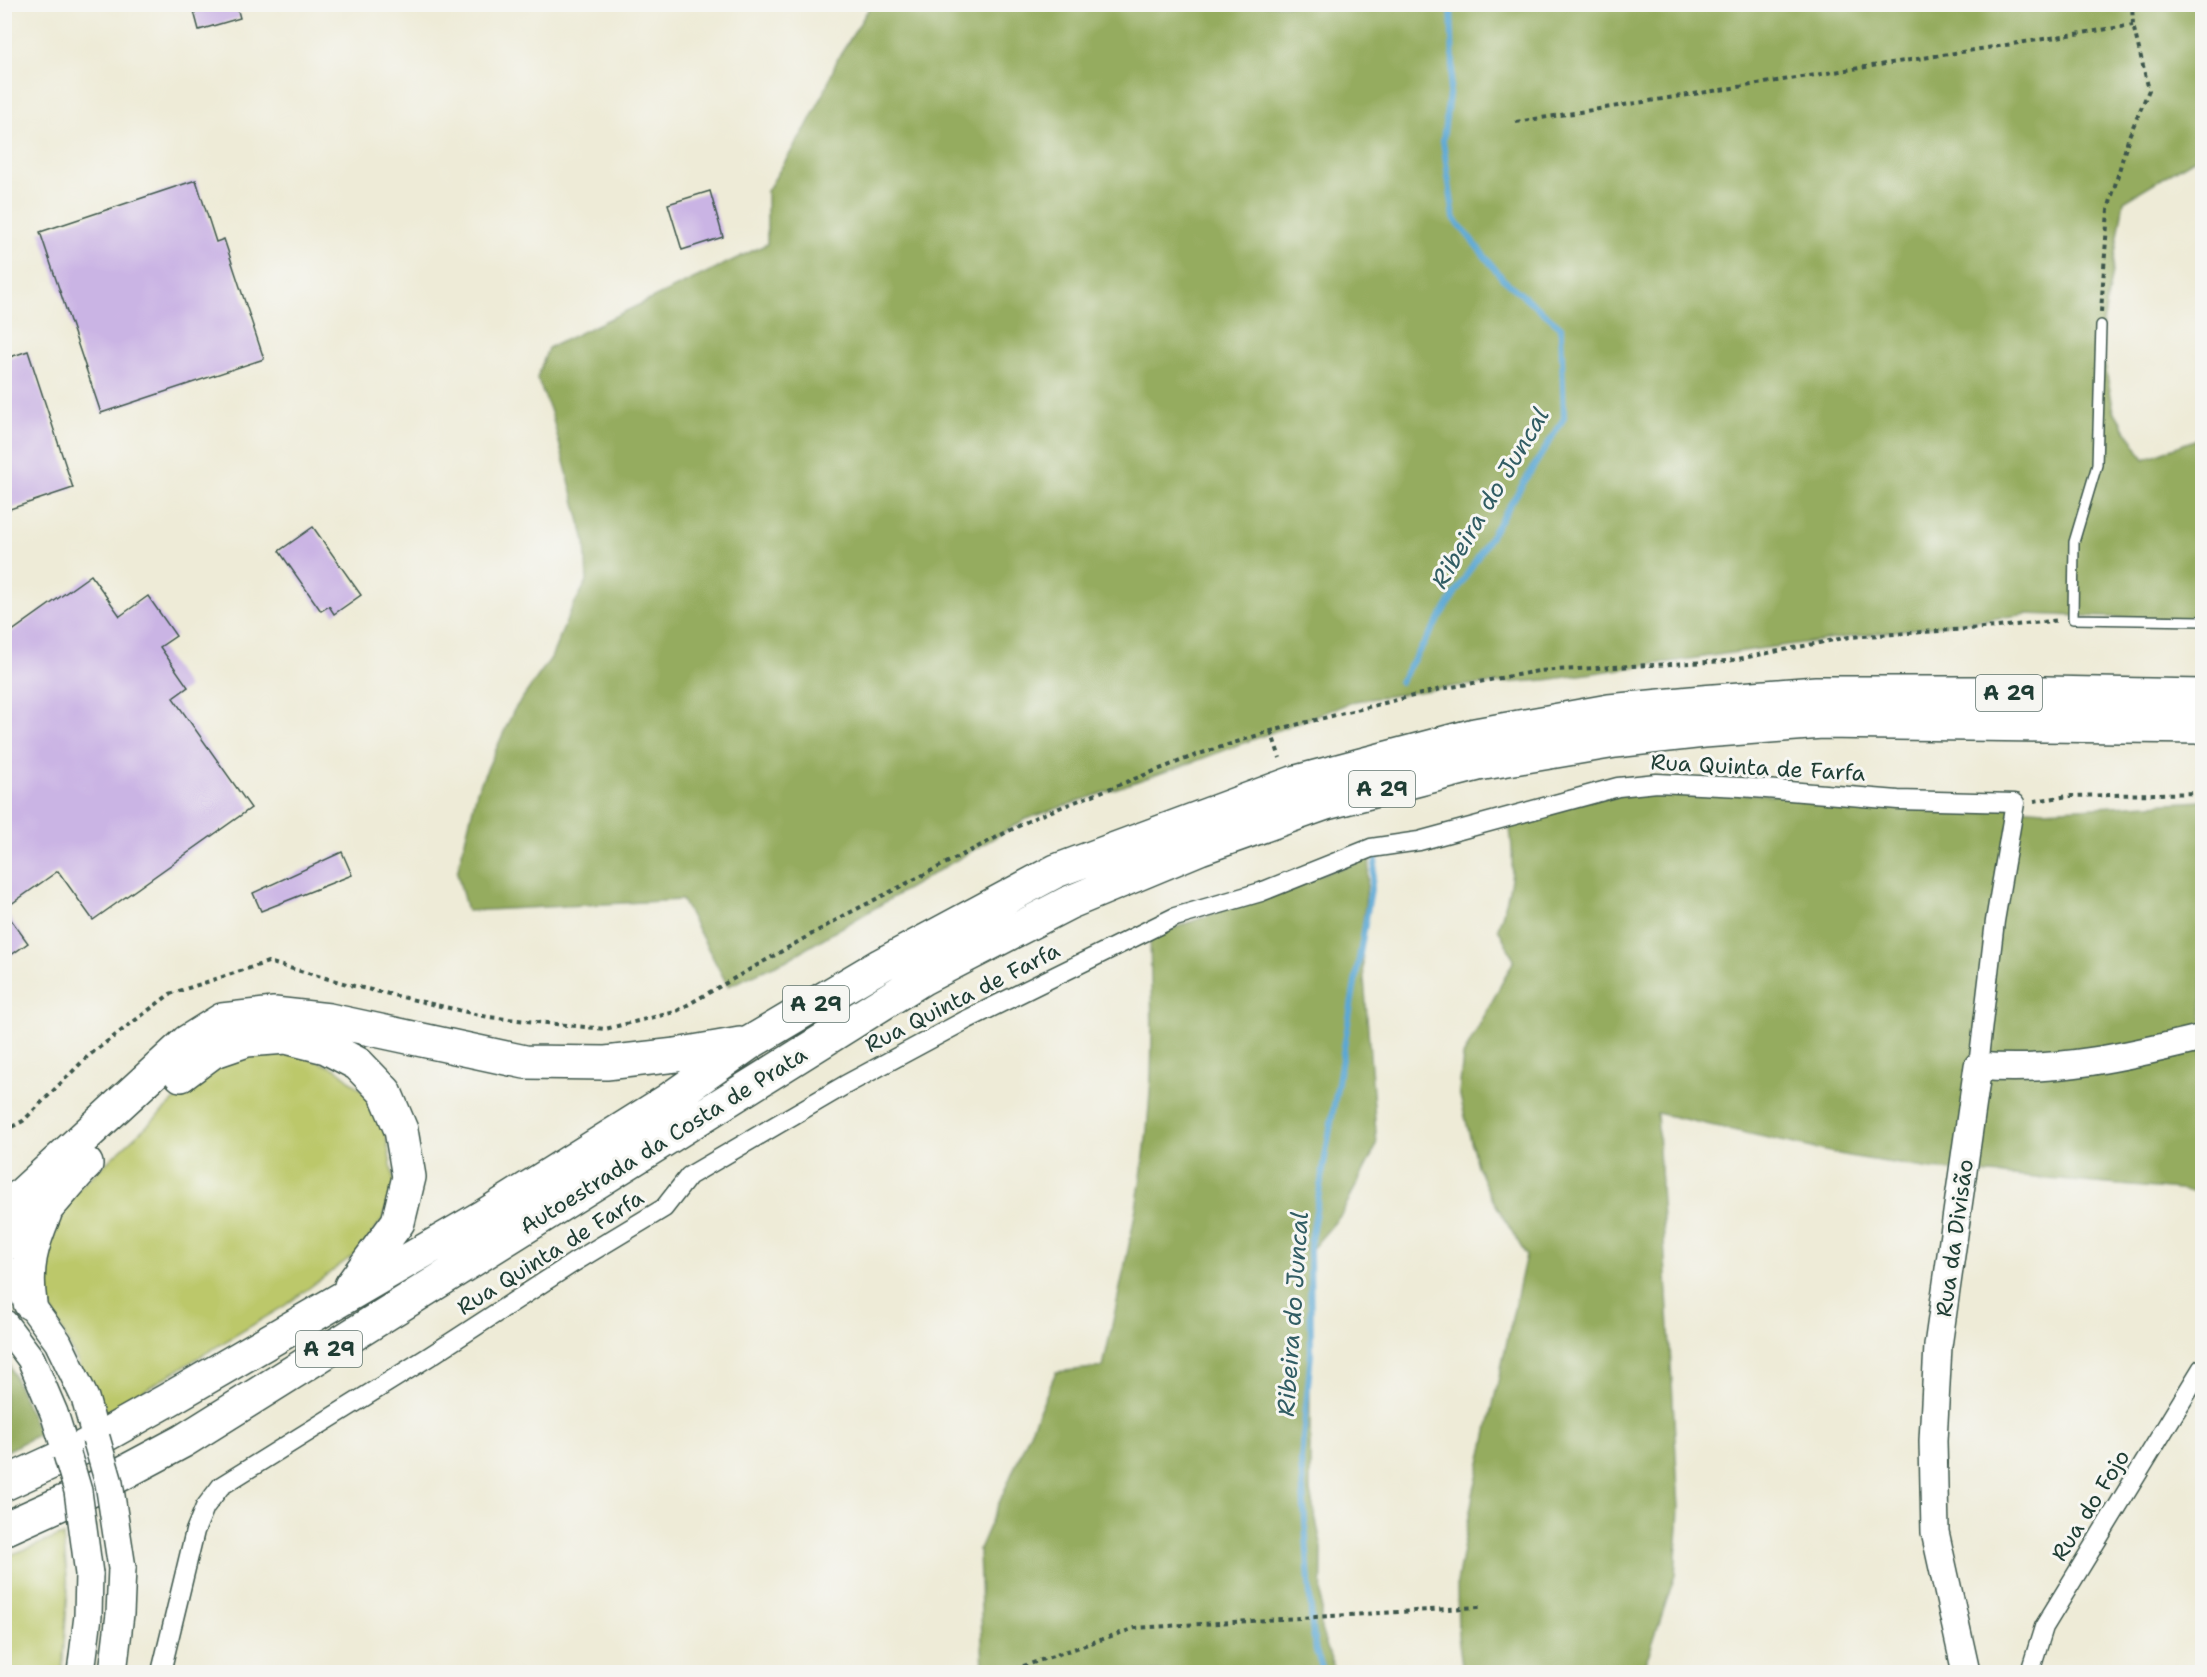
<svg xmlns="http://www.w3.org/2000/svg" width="2207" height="1677" viewBox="0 0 2207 1677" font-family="'Shantell Sans',sans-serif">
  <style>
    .green { fill: #bcc86a; stroke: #6e824f; stroke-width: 1.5 }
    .forest { fill: #95ac5e; stroke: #5a7449; stroke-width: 1.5 }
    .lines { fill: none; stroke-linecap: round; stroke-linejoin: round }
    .stream { stroke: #5ca8d4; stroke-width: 6 }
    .building { fill: #cab4e4 }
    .lane-casing { stroke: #3e574c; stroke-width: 12 }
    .street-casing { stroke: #3e574c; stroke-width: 21 }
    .secondary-casing { stroke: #3e574c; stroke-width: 30 }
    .highway-casing { stroke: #3e574c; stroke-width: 36 }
    .path { stroke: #3e574c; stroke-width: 4; stroke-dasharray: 4.5 4.5; stroke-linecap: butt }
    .lane { stroke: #fff; stroke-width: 9 }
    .street { stroke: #fff; stroke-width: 18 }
    .secondary { stroke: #fff; stroke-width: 27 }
    .highway { stroke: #fff; stroke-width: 33 }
    .secondary-bridge-casing { stroke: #3e574c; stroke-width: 30; stroke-linecap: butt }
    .secondary-bridge { stroke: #fff; stroke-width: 27 }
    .labels { text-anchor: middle; stroke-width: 6; stroke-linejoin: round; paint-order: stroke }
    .shield { fill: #f6f6f2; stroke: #60746d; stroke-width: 1.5 }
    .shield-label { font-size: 21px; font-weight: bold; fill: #1f3d34 }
    .street-label { font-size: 22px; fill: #1f3d34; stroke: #f6f6f2 }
    .water-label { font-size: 24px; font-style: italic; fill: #315d64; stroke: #f6f6f2 }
  </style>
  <rect width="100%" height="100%" fill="#f6f6f2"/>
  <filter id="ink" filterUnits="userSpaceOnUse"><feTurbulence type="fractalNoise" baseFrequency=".0167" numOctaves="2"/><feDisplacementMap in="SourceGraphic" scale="12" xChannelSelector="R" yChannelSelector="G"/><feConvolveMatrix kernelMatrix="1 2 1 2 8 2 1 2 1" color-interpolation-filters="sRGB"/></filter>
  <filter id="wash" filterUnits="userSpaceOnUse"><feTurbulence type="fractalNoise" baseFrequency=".008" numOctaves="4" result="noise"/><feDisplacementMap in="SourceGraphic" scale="24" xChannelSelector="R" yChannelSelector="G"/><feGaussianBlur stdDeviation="1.35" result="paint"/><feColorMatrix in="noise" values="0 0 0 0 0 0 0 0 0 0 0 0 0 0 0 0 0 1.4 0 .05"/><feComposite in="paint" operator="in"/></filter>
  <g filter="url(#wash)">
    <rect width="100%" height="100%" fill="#eeebd7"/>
    <path class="green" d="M 255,1054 L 302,1055 L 336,1069 L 360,1089 L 382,1114 L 394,1182 L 383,1219 L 359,1251 L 286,1305 L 103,1415 L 47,1299 L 44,1260 L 67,1199 L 186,1090 L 218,1065 Z
      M 63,1535 L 68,1588 L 62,1672 L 5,1672 L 5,1557 Z"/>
    <path class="forest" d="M 871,5 L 2202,5 L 2202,154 L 2124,201 L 2100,341 L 2114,411 L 2144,459 L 2202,437 L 2202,621 L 2028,614 L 1758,649 L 1546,680 L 1458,686 L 1355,701 L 1188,764 L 1026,819 L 785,961 L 728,986 L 682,900 L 467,911 L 457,873 L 477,791 L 514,710 L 551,658 L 571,610 L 587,581 L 585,541 L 551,412 L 537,378 L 548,348 L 767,244 L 767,191 L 805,129 L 824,93 L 837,60 Z
      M 1632,791 L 1872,797 L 2044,810 L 2202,801 L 2202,1192 L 1931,1169 L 1848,1156 L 1657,1113 L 1679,1509 L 1675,1575 L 1649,1654 L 1640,1672 L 1463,1672 L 1458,1636 L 1457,1582 L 1473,1495 L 1526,1255 L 1490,1195 L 1477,1166 L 1459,1092 L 1463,1056 L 1514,960 L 1498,928 C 1512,888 1516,865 1509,823 L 1541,818 L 1573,804 Z
      M 1370,859 L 1361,939 L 1377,1145 L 1341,1215 L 1310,1251 L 1310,1492 L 1322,1548 L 1321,1629 L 1335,1672 L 983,1672 L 979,1549 L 1056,1372 L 1103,1367 C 1121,1281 1143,1194 1149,1106 C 1154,1050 1151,993 1150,937 L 1312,877 Z
      M 5,1355 L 39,1434 L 5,1452 L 4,1452 Z"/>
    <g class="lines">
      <path class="stream" d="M 1400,682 L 1564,418 L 1561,327 L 1503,279 L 1454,218 L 1443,140 L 1453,65 L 1451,4
        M 1324,1672 L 1316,1651 L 1312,1627 L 1301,1460 L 1311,1353 L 1310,1246 L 1377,854"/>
    </g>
    <g id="blocks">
      <path class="building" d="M 192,4 L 236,4 L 240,18 L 199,30 Z
        M 196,180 L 216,242 L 224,239 L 264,359 L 101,413 L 40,232 Z
        M 710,191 L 723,237 L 682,250 L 668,204 Z
        M 28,351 L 73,488 L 4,511 L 4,359 Z
        M 313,527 L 361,595 L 334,614 L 329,606 L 321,611 L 279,551 Z
        M 91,575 L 120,616 L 148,596 L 176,636 L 160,647 L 188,687 L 173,698 L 251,808 L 93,920 L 58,871 L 4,909 L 4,637 Z
        M 342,852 L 352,875 L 261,911 L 253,893 Z
        M 4,910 L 28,943 L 4,960 Z"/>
    </g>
  </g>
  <g filter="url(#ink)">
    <use href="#blocks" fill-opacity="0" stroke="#3e574c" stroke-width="1.5"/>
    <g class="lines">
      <defs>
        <path id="lane" d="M 2101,325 L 2097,465 L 2074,542 L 2073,619 L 2202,621"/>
        <path id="street" d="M 161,1672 L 195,1531 L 205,1507 L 221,1486 L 430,1356 L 573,1263 L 664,1208 L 689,1176 L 845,1085 L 966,1020 L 1175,917 L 1261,892 L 1371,848 L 1419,841 L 1618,787 L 1657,783 L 1741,787 L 1898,800 L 2015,803 L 1995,921 L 1978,1066
          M 2030,1672 L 2044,1627 L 2202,1368"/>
        <path id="secondary" d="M 4,1268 L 58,1342 L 85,1398 L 96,1438
          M 4,1323 L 31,1359 L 54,1413 L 67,1454
          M 81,1672 L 88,1616 L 89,1574
          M 113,1672 L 120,1614 L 122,1568
          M 1966,1672 L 1935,1532 L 1933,1441 L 1938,1346 L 1978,1066 C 2055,1073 2128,1056 2202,1038"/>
        <path id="highway" d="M 181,1075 L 212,1052 L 247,1040 L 286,1037 L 326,1047 L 358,1064 L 385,1092 L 401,1130 L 409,1177 L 398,1222 L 351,1286
          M 4,1211 L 187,1042 L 222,1020 L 274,1014 L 329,1020 L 525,1062 L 606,1063 L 676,1055 L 740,1044
          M 4,1244 C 27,1238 67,1182 86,1164
          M 30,1303 C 25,1267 31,1246 45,1213
          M 4,1484 L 82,1448 L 166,1401 L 484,1216 L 667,1101 L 751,1042 L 881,965 L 1056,871 L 1293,783 L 1475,735 L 1609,711 L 1702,702 L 1816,693 L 2047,693 L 2202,696
          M 4,1529 L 95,1488 L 183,1441 L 923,978 L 1068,903 L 1200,848 L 1326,803 L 1478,764 L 1615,741 L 1704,731 L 1822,722 L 2202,727"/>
      </defs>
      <use href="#lane" class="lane-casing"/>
      <use href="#street" class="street-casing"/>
      <use href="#secondary" class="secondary-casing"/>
      <use href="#highway" class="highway-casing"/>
      <path class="path" d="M 1516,122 L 2133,25
        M 2101,312 L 2108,210 L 2129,136 L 2149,90 L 2133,25 L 2132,4
        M 1271,731 L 1280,758
        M 2034,801 L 2069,796 L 2202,793
        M 4,1131 L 23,1121 L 88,1056 L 170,994 L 268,962 L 354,986 L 488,1017 L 605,1029 L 675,1012 L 847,914 L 1036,817 L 1196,755 L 1271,731 L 1441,689 L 1538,671 L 1728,661 L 1849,637 L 1997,627 L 2060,620
        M 1006,1672 L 1135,1628 L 1480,1607"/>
      <use href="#lane" class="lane"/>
      <use href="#street" class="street"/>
      <use href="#secondary" class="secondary"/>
      <use href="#highway" class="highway"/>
      <defs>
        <path id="secondary-bridge" d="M 96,1438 L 109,1483 L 122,1568
          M 67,1454 L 78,1491 L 89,1574"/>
      </defs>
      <use href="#secondary-bridge" class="secondary-bridge-casing"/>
      <use href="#secondary-bridge" class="secondary-bridge"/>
    </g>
  </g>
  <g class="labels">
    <g class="shield">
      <rect x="1976" y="675" width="66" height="36" rx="4.5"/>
      <rect x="1349" y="771" width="66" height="36" rx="4.5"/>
      <rect x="783" y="986" width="66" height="36" rx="4.5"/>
      <rect x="296" y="1331" width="66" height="36" rx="4.5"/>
    </g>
    <g class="shield-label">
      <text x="2009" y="700">A 29</text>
      <text x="1382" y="796">A 29</text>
      <text x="816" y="1011">A 29</text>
      <text x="329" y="1356">A 29</text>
    </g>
    <g class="street-label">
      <text transform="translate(1758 767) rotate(3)" y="8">Rua Quinta de Farfa</text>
      <text transform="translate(962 997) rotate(-27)" y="8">Rua Quinta de Farfa</text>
      <text transform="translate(663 1140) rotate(-32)" y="8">Autoestrada da Costa de Prata</text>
      <text transform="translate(1954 1238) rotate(-82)" y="8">Rua da Divisão</text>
      <text transform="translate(550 1252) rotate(-32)" y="8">Rua Quinta de Farfa</text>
      <text transform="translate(2090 1505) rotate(-58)" y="8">Rua do Fojo</text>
    </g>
    <g class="water-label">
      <text transform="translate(1490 498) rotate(-59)" y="8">Ribeira do Juncal</text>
      <text transform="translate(1293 1314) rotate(-86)" y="8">Ribeira do Juncal</text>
    </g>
  </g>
  <rect width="2207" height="1677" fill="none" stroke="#f6f6f2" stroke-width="24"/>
</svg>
